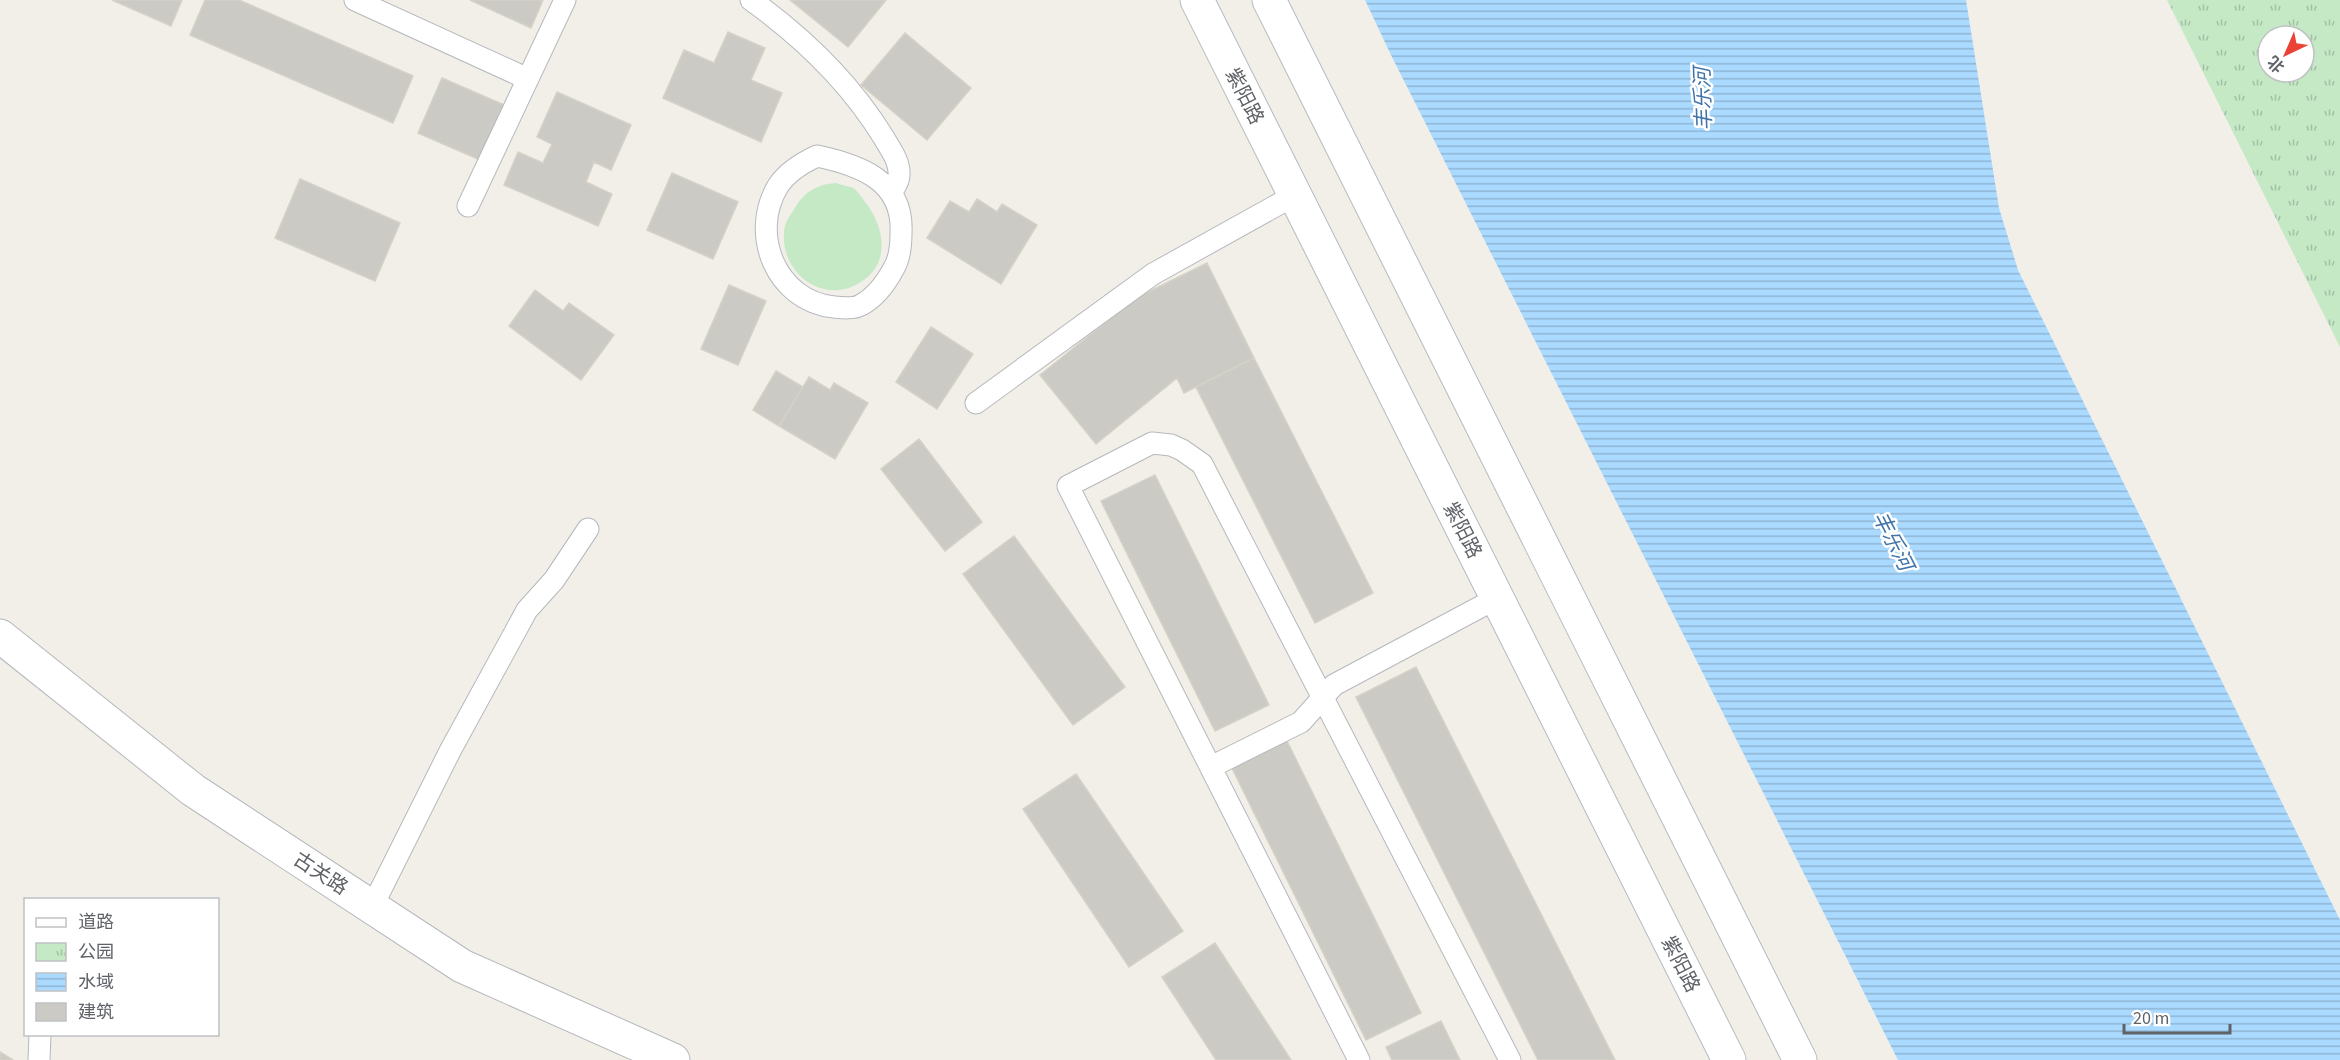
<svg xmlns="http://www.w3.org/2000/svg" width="2340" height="1060" viewBox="0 0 2340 1060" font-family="'Source Sans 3','Noto Sans SC',sans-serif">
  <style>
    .grass { fill: #c5e8c5 }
    .park { fill: url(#park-tufts); fill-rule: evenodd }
    .water { fill: url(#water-rules) }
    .building { fill: #cccac5; stroke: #d6d1c6; stroke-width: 1.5 }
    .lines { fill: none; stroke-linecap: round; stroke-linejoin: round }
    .service-casing { stroke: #b5b8bc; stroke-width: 23 }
    .minor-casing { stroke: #b5b8bc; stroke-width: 35 }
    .secondary-casing { stroke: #b6babf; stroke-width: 35 }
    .service { stroke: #fff; stroke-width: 21 }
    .minor { stroke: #fff; stroke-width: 33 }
    .secondary { stroke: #fff; stroke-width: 33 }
    .labels { text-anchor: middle; stroke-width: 5; stroke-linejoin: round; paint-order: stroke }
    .street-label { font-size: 20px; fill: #5f6368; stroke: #fff }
    .water-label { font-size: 21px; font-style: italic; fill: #4174aa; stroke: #fff }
  </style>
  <defs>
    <pattern id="park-tufts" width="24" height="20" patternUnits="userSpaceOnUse" patternTransform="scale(1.5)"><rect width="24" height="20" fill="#c5e8c5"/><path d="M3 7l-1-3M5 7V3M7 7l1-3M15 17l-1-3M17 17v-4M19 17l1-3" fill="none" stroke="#a3c0a4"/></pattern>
    <pattern id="water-rules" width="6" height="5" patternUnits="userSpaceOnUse" patternTransform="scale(1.5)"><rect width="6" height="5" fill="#aadaff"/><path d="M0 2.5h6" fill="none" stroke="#8eb4d2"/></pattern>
  </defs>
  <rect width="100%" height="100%" fill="#f1efe8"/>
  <path class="grass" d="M 836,183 C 841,185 848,186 853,188 C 858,191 862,198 865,202 C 883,224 891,260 865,279 C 828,308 781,276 784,233 C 784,223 790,216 795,208 C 804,192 817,184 836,183 Z"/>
  <path class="park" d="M 2167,0 L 2340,0 L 2340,347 ZM 2268,36 L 2304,36 L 2304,72 L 2268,72 Z"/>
  <path class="water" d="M 1365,0 L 1966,0 L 1999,208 L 2018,270 L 2340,920 L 2340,1060 L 1898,1060 L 1391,55 Z"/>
  <path class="building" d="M 112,0 L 182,0 L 171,26 Z
    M 205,0 L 239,0 L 413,76 L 393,123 L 190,35 Z
    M 470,0 L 543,0 L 531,28 Z
    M 790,0 L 886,0 L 848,47 Z
    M 728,32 L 765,48 L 751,80 L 782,93 L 761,142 L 663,98 L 684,50 L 714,63 Z
    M 905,33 L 971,88 L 927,140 L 861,85 Z
    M 442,78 L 504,105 L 480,160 L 418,133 Z
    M 557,92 L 631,125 L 611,170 L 594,162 L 586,182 L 612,194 L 598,226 L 504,185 L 518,152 L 543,163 L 552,144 L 537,137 Z
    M 672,173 L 738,202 L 713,259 L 647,230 Z
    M 300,179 L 400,223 L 375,281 L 275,238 Z
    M 977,199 L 997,212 L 1002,204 L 1037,225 L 1001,284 L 927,238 L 950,201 L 969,212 Z
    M 1207,263 L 1254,358 L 1184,393 L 1177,378 L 1096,444 L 1040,375 L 1136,298 Z
    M 729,285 L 766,301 L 738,365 L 701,349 Z
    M 535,290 L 563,311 L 569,303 L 614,335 L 581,380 L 509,326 Z
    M 931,327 L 973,354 L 937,409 L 896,382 Z
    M 1254,358 L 1373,593 L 1315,623 L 1196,387 Z
    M 776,371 L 803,387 L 779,426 L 753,410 Z
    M 809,377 L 830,390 L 834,383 L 868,403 L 835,459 L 779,426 Z
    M 919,439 L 982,522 L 945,551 L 881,469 Z
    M 1155,475 L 1269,705 L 1215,731 L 1101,501 Z
    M 1014,536 L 1125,687 L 1073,725 L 963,574 Z
    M 1416,667 L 1615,1060 L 1538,1060 L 1356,697 Z
    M 1286,739 L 1421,1013 L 1366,1040 L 1231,766 Z
    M 1076,774 L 1183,931 L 1129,967 L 1023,809 Z
    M 1215,943 L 1291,1060 L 1216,1060 L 1162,977 Z
    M 1441,1021 L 1460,1060 L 1392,1060 L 1386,1047 Z
    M 0,1052 L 13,1060 L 0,1060 Z"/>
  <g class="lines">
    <defs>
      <path id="service" d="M 355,0 L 528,79
        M 751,0 C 804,38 849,81 884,138 C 890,149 900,161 899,175 C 899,182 895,186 892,192
        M 817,156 C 860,165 904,181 901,233 C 901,245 900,258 894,268 C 886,283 876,297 861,305 C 854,309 843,308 834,307 C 776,301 749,234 778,186 C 787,172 802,163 817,156 Z
        M 468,206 L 565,0
        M 976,403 L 1153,274 L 1295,195
        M 1211,767 L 1301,722 L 1334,685 L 1497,598
        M 372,907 L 450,751 L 527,610 L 554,580 L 588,529
        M 39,1060 L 40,1034
        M 1359,1060 L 1068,486 L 1152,443 L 1171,445 L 1182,450 L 1202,464 L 1510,1060"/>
      <path id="minor" d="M 0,636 L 193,790 L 462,966 L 673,1060"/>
      <path id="secondary" d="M 1197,0 L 1729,1060
        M 1269,0 L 1800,1060"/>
    </defs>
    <use href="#service" class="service-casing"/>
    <use href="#minor" class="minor-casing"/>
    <use href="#secondary" class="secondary-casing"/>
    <use href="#service" class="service"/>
    <use href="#minor" class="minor"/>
    <use href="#secondary" class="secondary"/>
  </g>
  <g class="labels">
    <g class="street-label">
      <text transform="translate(1245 96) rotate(63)" y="7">紫阳路</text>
      <text transform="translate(1463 530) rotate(63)" y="7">紫阳路</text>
      <text transform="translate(321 873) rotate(33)" y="7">古关路</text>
      <text transform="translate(1681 964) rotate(63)" y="7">紫阳路</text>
    </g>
    <g class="water-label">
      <text transform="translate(1703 99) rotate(-92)" y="7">丰乐河</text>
      <text transform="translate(1893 541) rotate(63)" y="7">丰乐河</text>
    </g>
  </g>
  <rect x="24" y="898" width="195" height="138" fill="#ffffff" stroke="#bfc1c3" stroke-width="1.5"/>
  <rect x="36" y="918" width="30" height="9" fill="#ffffff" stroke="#bfc1c3" stroke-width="1.5"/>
  <text x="78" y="928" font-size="18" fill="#5f6368">道路</text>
  <rect x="36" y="943" width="30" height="18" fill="url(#park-tufts)" stroke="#bfc1c3" stroke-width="1.5"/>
  <text x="78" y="958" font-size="18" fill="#5f6368">公园</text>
  <rect x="36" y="973" width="30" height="18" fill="url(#water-rules)" stroke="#bfc1c3" stroke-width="1.5"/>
  <text x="78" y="988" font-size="18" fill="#5f6368">水域</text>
  <rect x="36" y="1003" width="30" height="18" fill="#cccac5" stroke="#bfc1c3" stroke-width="1.5"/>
  <text x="78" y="1018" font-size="18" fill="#5f6368">建筑</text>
  <g transform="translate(2286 54) rotate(224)"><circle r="28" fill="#ffffff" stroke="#bfc1c3" stroke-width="1.5"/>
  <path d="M0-4.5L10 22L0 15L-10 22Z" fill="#ea4335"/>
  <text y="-9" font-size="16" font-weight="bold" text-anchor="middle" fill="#5f6368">北</text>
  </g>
  <path d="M2124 1024v9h106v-9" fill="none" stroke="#5f6368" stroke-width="3"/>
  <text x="2133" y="1024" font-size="18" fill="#5f6368" stroke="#ffffff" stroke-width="4.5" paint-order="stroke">20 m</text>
</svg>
